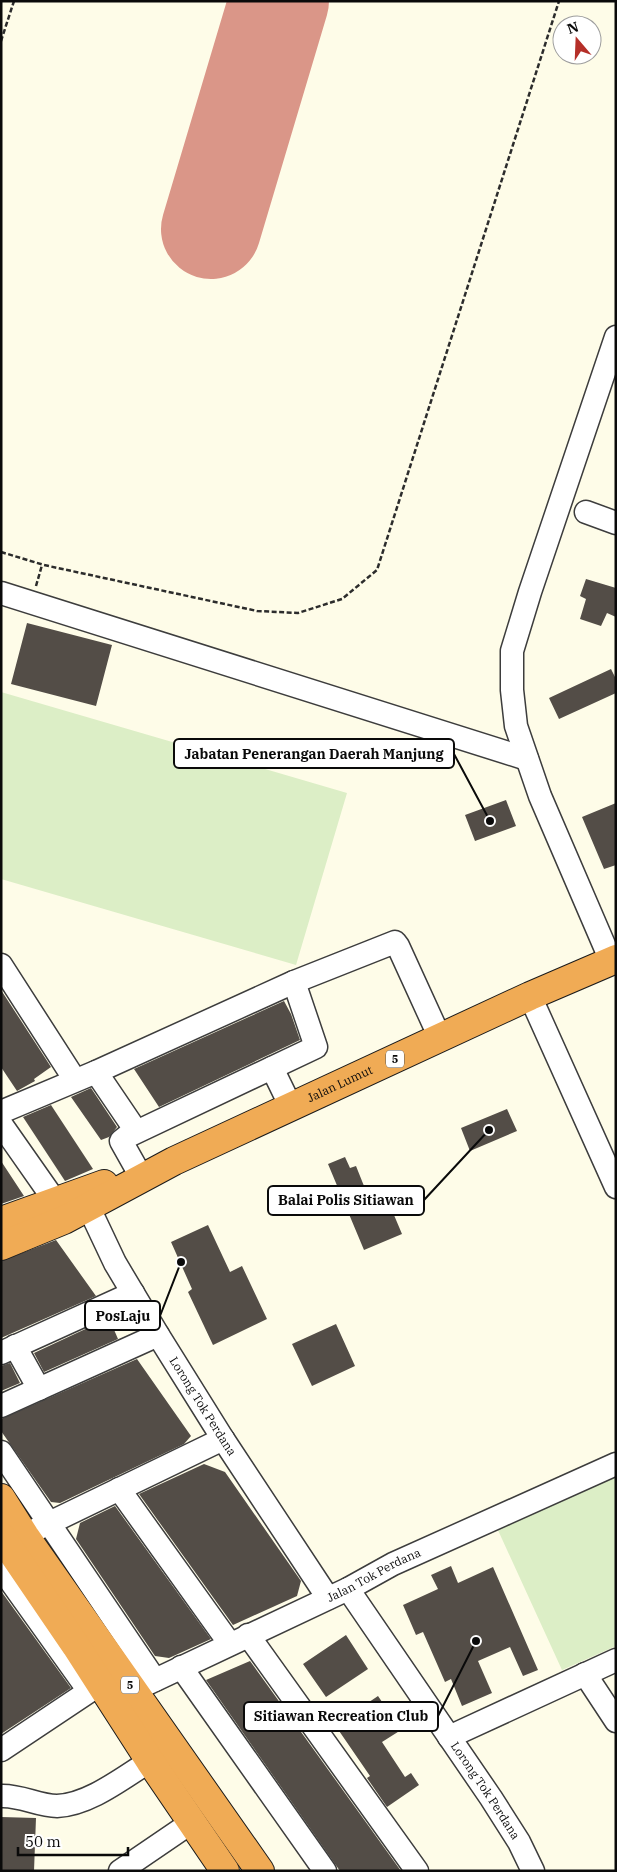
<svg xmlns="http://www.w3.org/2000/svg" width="617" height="1872" viewBox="0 0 617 1872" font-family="'IBM Plex Serif',serif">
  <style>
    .pitch { fill: #dceec6 }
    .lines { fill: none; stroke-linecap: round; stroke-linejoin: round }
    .runway { stroke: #da9688; stroke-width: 100 }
    .building { fill: #534d47 }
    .minor-casing { stroke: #3d3d3d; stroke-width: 25 }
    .highway-casing { stroke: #1b1b1b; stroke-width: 30 }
    .path { stroke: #2c2c2c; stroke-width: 2.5; stroke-dasharray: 5 2.5; stroke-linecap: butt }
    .minor { stroke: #fff; stroke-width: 22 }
    .highway { stroke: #f0ab55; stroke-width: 28 }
    .labels { text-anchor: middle; stroke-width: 5; stroke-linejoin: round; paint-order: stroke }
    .shield { fill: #fff; stroke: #545454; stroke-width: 1 }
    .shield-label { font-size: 11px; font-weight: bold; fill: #0a0a0a }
    .street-label { font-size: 12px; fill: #0a0a0a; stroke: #fff }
    .leader { fill: none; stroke: #0a0a0a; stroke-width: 2 }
    .callout-dot { fill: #0a0a0a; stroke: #fff; stroke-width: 2 }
    .callout { fill: #fff; stroke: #0a0a0a; stroke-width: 2 }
    .callout-label { font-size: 14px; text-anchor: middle; font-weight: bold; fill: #0a0a0a }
  </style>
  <rect width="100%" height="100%" fill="#fefce8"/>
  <path class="pitch" d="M 1,692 L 347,793 L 296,965 L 1,879 Z
    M 616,1475 L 616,1646 L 562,1670 L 497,1528 Z"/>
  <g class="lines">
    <path class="runway" d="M 211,229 L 279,1"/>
  </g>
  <path class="building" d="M 586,579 L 616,588 L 616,617 L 607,613 L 601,626 L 580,619 L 586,599 L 580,596 Z
    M 27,623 L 112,645 L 96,706 L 11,684 Z
    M 611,669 L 616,679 L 616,693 L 559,719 L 549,698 Z
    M 506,800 L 516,826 L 475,841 L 465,815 Z
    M 616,803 L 616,865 L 604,869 L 582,817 Z
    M 1,990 L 51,1067 L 34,1079 L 35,1081 L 17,1091 L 1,1067 Z
    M 284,1001 L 291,1014 L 300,1040 L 159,1107 L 134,1069 Z
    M 91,1088 L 117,1127 L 109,1137 L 101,1140 L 71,1097 Z
    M 51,1105 L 93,1169 L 65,1181 L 23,1117 Z
    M 507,1109 L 517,1131 L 470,1151 L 461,1128 Z
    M 345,1157 L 350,1168 L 356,1166 L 368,1196 L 383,1189 L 402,1234 L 364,1250 L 328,1164 Z
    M 1,1161 L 24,1196 L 1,1204 Z
    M 208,1225 L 230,1272 L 242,1266 L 267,1319 L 213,1345 L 188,1292 L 192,1289 L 171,1242 Z
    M 56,1240 L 96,1296 L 1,1338 L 1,1261 Z
    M 109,1318 L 118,1339 L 44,1372 L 34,1353 Z
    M 336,1324 L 355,1366 L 312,1386 L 292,1344 Z
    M 137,1359 L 191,1436 L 184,1444 L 60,1503 L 51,1502 L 1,1431 L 1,1419 Z
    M 10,1363 L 20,1383 L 1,1391 L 1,1366 Z
    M 204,1464 L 225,1472 L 301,1581 L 297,1596 L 233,1625 L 139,1494 Z
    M 115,1506 L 211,1639 L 169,1658 L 155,1656 L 76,1539 L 80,1523 Z
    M 451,1566 L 458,1583 L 493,1567 L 538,1670 L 523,1676 L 510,1647 L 478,1661 L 492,1693 L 462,1706 L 451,1679 L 445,1682 L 423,1632 L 416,1635 L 403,1605 L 438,1589 L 431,1575 Z
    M 1,1591 L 71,1688 L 1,1734 Z
    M 346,1635 L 368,1669 L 326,1697 L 303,1664 Z
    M 250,1661 L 401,1871 L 340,1871 L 206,1680 Z
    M 378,1696 L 401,1730 L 382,1742 L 405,1777 L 411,1773 L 419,1785 L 387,1807 L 367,1778 L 370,1776 L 335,1725 Z
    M 1,1817 L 36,1818 L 34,1871 L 1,1871 Z"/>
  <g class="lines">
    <defs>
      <g id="minor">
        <path d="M 586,512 L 616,523"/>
        <path d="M 1,593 L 527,759"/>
        <path d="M 611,961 L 540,796 L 516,726 L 512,690 L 512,651 L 530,592 L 616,337"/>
        <path d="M 1,965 L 75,1080"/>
        <path d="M 530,996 L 616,1187"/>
        <path d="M 272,1068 L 291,1107"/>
        <path d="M 96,1072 L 136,1131"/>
        <path d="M 1,1112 L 96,1072 L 294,982 L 395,942 L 398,946 L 440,1038"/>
        <path d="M 1,1124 L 55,1201"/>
        <path d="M 139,1173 L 121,1141 L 126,1137 L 316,1047 L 294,982"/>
        <path id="s1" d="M 89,1208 L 115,1263 L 158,1335 L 223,1439 L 328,1598"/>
        <path d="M 15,1346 L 39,1389"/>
        <path d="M 1,1353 L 133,1293"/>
        <path d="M 1,1406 L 158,1335"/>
        <path d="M 1,1452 L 155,1680"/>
        <path d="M 119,1489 L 230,1644"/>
        <path d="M 37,1529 L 223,1439"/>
        <path d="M 1,1568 L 89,1691"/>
        <path id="s2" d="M 348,1589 L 491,1798 L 519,1842 L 533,1871"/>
        <path d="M 248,1635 L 417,1871"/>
        <path d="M 181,1667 L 325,1871"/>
        <path d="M 585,1674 L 616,1721"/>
        <path id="s3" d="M 134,1690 L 348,1589 L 393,1564 L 616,1464"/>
        <path d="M 449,1737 L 616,1660"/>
        <path d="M 1,1750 L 100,1684"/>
        <path d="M 1,1796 C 21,1795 38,1806 57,1806 C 89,1805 124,1777 150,1761"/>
        <path d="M 120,1871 L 192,1822"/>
      </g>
      <g id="highway">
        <path d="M 1,1221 L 104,1184"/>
        <path id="s4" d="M 1,1246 L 64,1220 L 174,1161 L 530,996 L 616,959"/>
        <path d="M 1,1498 L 25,1536 L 260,1871"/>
        <path d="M 1,1536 L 76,1646 L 150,1761 L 225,1871"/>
      </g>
    </defs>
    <use href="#minor" class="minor-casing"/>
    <use href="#highway" class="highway-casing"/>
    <path class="path" d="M 1,41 L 14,1
      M 1,552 L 44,565 L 257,611 L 298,613 L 342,599 L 377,570 L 559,1
      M 36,586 L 42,565"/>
    <use href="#minor" class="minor"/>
    <use href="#highway" class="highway"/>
  </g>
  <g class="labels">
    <g class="shield">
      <rect x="386" y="1050.5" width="18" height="17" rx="4"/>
      <rect x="121" y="1676.5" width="18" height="17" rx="4"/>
    </g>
    <g class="shield-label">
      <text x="395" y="1063">5</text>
      <text x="130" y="1689">5</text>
    </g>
    <g class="street-label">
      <text dy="4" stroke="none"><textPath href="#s4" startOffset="376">Jalan Lumut</textPath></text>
      <text dy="4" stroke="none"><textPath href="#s1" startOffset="229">Lorong Tok Perdana</textPath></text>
      <text dy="4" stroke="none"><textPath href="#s3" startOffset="266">Jalan Tok Perdana</textPath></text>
      <text dy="4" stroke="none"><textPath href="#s2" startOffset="244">Lorong Tok Perdana</textPath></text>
    </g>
  </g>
  <path class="leader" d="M490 821L454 754M489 1130L424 1200M181 1262L160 1316M476 1641L438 1716"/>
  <g class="callout-dot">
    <circle cx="490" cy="821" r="5"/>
    <circle cx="489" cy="1130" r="5"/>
    <circle cx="181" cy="1262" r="5"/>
    <circle cx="476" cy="1641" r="5"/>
  </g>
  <g class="callout">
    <rect x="174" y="739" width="280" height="29" rx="5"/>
    <rect x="268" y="1186" width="156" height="29" rx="5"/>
    <rect x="85" y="1301" width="75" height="29" rx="5"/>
    <rect x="244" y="1702" width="194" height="29" rx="5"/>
  </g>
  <g class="callout-label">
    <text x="314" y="759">Jabatan Penerangan Daerah Manjung</text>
    <text x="346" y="1205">Balai Polis Sitiawan</text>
    <text x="123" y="1321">PosLaju</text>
    <text x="341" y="1721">Sitiawan Recreation Club</text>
  </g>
  <rect width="617" height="1872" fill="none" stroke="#0a0a0a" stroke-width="5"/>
  <g transform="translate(577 40) rotate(341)"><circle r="24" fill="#ffffff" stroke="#9d9d9d"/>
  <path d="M0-4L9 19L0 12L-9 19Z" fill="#b52f28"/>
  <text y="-8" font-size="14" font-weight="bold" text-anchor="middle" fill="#0a0a0a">N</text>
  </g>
  <path d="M18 1847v8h110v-8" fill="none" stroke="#0a0a0a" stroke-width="2.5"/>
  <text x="25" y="1847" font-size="15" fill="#0a0a0a" stroke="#ffffff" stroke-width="4" paint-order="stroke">50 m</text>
</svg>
